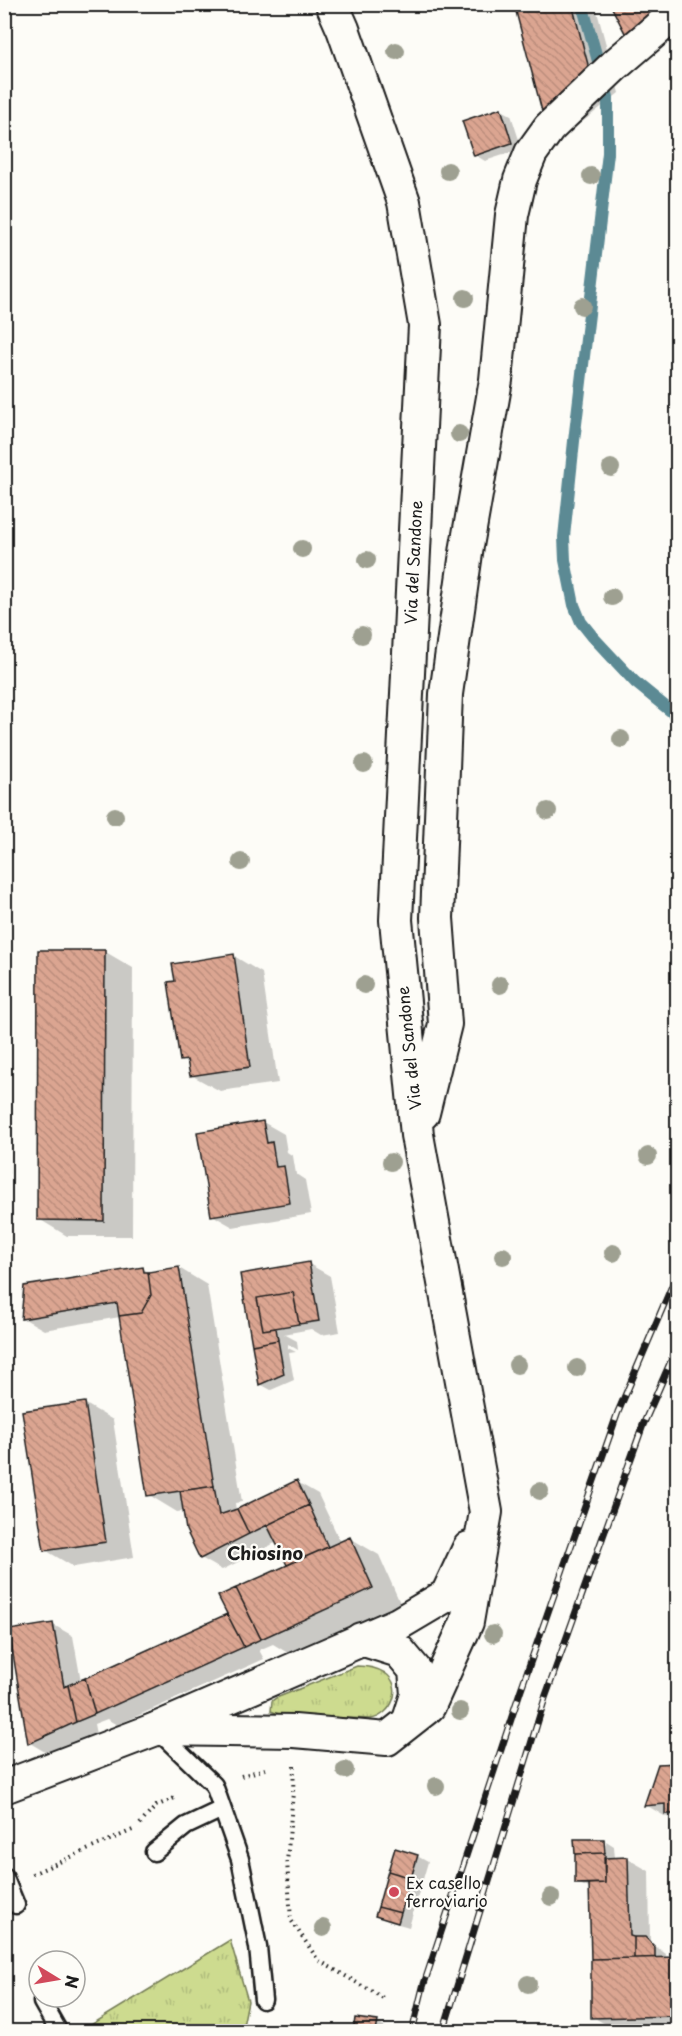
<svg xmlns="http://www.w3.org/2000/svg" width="682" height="2036" viewBox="0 0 682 2036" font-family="'Playpen Sans',sans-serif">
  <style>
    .grass { fill: url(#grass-tufts); stroke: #747c56; stroke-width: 1.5 }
    .garden { fill: url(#garden-dots); stroke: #747c56; stroke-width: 1.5 }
    .shadow { fill: #0003 }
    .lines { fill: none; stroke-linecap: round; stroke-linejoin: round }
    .stream { stroke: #5c8a94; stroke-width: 12 }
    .building { fill: url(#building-back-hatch); stroke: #1c1c1c; stroke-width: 1.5 }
    .service-casing { stroke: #1c1c1c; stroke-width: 21 }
    .minor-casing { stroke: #1c1c1c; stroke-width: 36 }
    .path { stroke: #1c1c1c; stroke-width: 4; stroke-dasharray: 1.5 4.5; stroke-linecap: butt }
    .service { stroke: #fdfcf7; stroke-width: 16 }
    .minor { stroke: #fdfcf7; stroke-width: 32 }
    .rail-casing { stroke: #1c1c1c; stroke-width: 7 }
    .rail { stroke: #fdfcf7; stroke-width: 4.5; stroke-dasharray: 14; stroke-linecap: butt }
    .tree { fill: #9ea091 }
    .poi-dot { fill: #d1495b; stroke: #fdfcf7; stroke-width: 2 }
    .labels { text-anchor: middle; stroke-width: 4.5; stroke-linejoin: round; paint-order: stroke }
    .street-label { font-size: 16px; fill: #1c1c1c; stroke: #fdfcf7 }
    .poi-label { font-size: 16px; fill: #1c1c1c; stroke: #fdfcf7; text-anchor: start }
    .neighbourhood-label { font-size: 18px; font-weight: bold; fill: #1c1c1c; stroke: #fdfcf7 }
  </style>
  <defs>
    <pattern id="grass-tufts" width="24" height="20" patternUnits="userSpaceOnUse" patternTransform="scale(1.5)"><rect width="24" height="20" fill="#cddb8f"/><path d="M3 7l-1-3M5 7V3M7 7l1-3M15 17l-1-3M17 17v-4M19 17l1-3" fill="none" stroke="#afbb7b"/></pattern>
    <pattern id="garden-dots" width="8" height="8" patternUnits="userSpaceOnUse" patternTransform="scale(1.5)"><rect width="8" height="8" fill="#cddb8f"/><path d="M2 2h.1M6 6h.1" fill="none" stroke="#afbb7b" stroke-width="1.8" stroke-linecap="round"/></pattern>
    <pattern id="building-back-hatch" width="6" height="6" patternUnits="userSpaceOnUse" patternTransform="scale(1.5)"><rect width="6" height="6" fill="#dba591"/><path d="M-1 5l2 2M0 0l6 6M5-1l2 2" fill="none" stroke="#bb8d7c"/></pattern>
  </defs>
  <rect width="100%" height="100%" fill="#fdfcf7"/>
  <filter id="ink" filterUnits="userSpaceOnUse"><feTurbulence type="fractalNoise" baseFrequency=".0167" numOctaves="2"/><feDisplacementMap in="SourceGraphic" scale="12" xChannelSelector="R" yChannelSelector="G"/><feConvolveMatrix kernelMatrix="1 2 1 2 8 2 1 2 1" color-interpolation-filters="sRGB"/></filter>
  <g filter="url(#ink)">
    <path class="grass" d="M 357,1666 C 365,1666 377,1668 385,1673 C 405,1687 391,1716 371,1719 L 281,1715 L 271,1711 L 272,1701 L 276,1698 Z
      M 230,1940 L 248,2001 L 242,2031 L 81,2031 Z"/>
    <path class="garden" d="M 5,1032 L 5,1033 L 9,1254 L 4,1254 Z"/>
    <path class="shadow" d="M 515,4 L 595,4 L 619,93 L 572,130 L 544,114 Z
      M 500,109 L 511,115 L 522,149 L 485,161 L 475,155 Z
      M 104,951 L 133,968 L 132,1236 L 67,1236 L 39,1219 Z
      M 234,956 L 262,973 L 278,1083 L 220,1091 L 191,1075 L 189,1064 L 181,1060 L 177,982 Z
      M 263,1122 L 284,1134 L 287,1152 L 293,1156 L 296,1174 L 305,1180 L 311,1214 L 233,1227 L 212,1215 Z
      M 309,1264 L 330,1276 L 340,1332 L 321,1335 L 311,1329 L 284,1334 L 297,1341 L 298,1350 L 288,1344 L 288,1348 L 296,1352 L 289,1353 L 294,1380 L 271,1390 L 260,1384 L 242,1275 Z
      M 179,1268 L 207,1285 L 242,1502 L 235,1503 L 236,1511 L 297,1482 L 318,1494 L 341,1543 L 350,1538 L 379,1555 L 401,1605 L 291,1655 L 273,1644 L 259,1650 L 264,1659 L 117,1725 L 107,1719 L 94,1724 L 96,1734 L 50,1755 L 30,1743 L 52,1624 L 73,1636 L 81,1681 L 229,1614 L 290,1565 L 288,1564 L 277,1542 L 222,1570 L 201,1558 L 185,1511 L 177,1512 L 149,1495 L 120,1317 L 44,1330 L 23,1318 L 143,1269 L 150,1273 Z
      M 84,1403 L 113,1420 L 134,1557 L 74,1567 L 45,1550 Z
      M 678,1765 L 678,1820 L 672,1816 L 666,1817 L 646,1805 Z
      M 606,1841 L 614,1846 L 615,1859 L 628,1859 L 649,1871 L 650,1942 L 666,1954 L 665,1959 L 678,1959 L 678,2032 L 619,2032 L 593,2017 L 591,1889 L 577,1883 L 603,1859 L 606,1859 Z
      M 417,1856 L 428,1862 L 409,1927 L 388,1921 L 377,1915 Z
      M 377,2023 L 388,2029 L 387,2032 L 354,2032 Z"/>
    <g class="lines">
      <path class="stream" d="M 582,4 L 608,97 L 608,153 L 574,441 L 564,537 L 565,560 L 574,605 L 581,622 L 593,637 L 635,682 L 678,717"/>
    </g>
    <path class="building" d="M 514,4 L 572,4 L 591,76 L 543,115 Z
      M 610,4 L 665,4 L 626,35 Z
      M 501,108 L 512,143 L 474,156 L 462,121 Z
      M 38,950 L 105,950 L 104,1221 L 37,1220 Z
      M 234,954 L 250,1067 L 190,1076 L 187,1060 L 180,1061 L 168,982 L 175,981 L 172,964 Z
      M 263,1121 L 267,1143 L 272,1142 L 276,1167 L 284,1166 L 290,1203 L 211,1216 L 197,1132 Z
      M 309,1262 L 319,1321 L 299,1324 L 293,1292 L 257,1298 L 263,1330 L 276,1328 L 278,1340 L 252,1345 L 240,1274 Z
      M 143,1267 L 144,1272 L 148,1272 L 151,1295 L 141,1313 L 119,1316 L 117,1303 L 21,1319 L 24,1286 Z
      M 179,1267 L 214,1486 L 147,1496 L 119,1316 L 141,1313 L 151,1295 L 148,1272 Z
      M 293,1292 L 299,1324 L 263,1330 L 257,1298 Z
      M 278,1340 L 284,1374 L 259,1385 L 252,1345 Z
      M 85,1402 L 106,1542 L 44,1551 L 22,1411 Z
      M 297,1480 L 309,1505 L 249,1534 L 237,1509 Z
      M 214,1486 L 219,1515 L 237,1509 L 249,1534 L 200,1559 L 186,1530 L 180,1491 Z
      M 309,1505 L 328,1547 L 287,1565 L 267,1525 Z
      M 350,1537 L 373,1588 L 261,1639 L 236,1588 Z
      M 236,1588 L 261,1639 L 244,1647 L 218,1596 Z
      M 227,1614 L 244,1647 L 95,1714 L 85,1678 Z
      M 53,1623 L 64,1687 L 68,1685 L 76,1722 L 28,1744 L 9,1630 Z
      M 85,1678 L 95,1714 L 76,1722 L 68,1685 Z
      M 678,1763 L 678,1814 L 665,1814 L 665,1804 L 644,1806 L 658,1764 Z
      M 574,1839 L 604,1839 L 605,1853 L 575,1854 Z
      M 395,1848 L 418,1855 L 411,1878 L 388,1871 Z
      M 605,1853 L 605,1883 L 575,1884 L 575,1854 Z
      M 628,1857 L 630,1936 L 634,1937 L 634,1958 L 591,1959 L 589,1884 L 605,1883 L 604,1858 Z
      M 388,1871 L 411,1878 L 401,1913 L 378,1907 Z
      M 378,1907 L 401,1913 L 398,1923 L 375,1916 Z
      M 634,1937 L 645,1937 L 655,1947 L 655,1958 L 634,1958 Z
      M 678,1957 L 678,2016 L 591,2018 L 591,1959 Z
      M 355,2018 L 378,2021 L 376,2032 L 353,2032 Z"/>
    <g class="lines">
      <defs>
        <path id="service" d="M 156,1729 L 214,1785 L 240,1859 L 258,1947 L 263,2000
          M 154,1852 L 186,1826 L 222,1809
          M 4,1876 L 16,1905
          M 42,2002 L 59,2032"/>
        <g id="minor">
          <path d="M 423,1113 L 445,1024 L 437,918 L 446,694 L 467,546 L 496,380 L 512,215 L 520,180 L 531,153 L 549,128 L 615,65 L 678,11"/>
          <path d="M 361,1639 L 399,1651 L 415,1670 L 417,1695 L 409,1720"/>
          <path id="s1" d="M 156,1729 L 294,1731 L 387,1739 L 429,1706 L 467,1622 L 486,1512 L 417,1135 L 396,920 L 425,325 L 404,202 L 343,29 L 332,4"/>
          <path d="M 4,1787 L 156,1729 L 398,1624 L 447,1595 L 469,1548"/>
        </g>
      </defs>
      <use href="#service" class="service-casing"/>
      <use href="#minor" class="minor-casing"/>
      <path class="path" d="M 294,1766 L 293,1792 L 287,1862 L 291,1920 L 318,1960 L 383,1998
        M 241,1776 L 265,1769
        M 140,1824 L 156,1806 L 177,1797
        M 32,1874 L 135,1829"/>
      <use href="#service" class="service"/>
      <use href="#minor" class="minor"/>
      <defs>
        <path id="rail" d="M 412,2032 L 423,1987 L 520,1692 L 618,1412 L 678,1272
          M 443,2032 L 545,1698 L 643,1425 L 678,1345"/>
      </defs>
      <use href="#rail" class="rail-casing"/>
      <use href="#rail" class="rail"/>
    </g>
    <g class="tree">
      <circle cx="396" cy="51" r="9"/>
      <circle cx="448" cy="171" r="9"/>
      <circle cx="591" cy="176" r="9"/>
      <circle cx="465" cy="298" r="9"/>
      <circle cx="582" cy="306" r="9"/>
      <circle cx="459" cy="434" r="9"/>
      <circle cx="611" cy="468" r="9"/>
      <circle cx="302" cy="549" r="9"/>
      <circle cx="367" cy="560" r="9"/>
      <circle cx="612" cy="597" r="9"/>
      <circle cx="362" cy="635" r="9"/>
      <circle cx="621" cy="739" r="9"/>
      <circle cx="364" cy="764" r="9"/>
      <circle cx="548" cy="811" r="9"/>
      <circle cx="115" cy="816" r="9"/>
      <circle cx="241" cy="862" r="9"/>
      <circle cx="364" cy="985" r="9"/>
      <circle cx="500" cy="985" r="9"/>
      <circle cx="648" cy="1156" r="9"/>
      <circle cx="391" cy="1162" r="9"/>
      <circle cx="613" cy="1253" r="9"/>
      <circle cx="503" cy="1256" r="9"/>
      <circle cx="517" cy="1365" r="9"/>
      <circle cx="577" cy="1368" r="9"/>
      <circle cx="540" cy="1491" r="9"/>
      <circle cx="493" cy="1634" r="9"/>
      <circle cx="460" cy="1711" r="9"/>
      <circle cx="345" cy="1770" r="9"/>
      <circle cx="436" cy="1786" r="9"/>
      <circle cx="551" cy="1897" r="9"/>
      <circle cx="323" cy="1928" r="9"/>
      <circle cx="528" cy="1984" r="9"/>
    </g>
  </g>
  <circle class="poi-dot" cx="394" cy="1892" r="6"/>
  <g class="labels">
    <g class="street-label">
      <text dy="6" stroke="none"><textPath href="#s1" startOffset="1446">Via del Sandone</textPath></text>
      <text transform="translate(409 1048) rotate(-96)" y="6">Via del Sandone</text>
    </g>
    <g class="poi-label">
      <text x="406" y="1889">Ex casello<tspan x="406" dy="18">ferroviario</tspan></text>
    </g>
    <g class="neighbourhood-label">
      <text x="265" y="1560">Chiosino</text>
    </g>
  </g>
  <rect width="682" height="2036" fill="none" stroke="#fdfcf7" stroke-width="24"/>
  <rect x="12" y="12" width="658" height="2012" fill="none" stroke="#1c1c1c" stroke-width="2" filter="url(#ink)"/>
  <g transform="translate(57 1979) rotate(101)"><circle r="28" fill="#fdfcf7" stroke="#a3a29f" stroke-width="1.5"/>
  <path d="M0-4.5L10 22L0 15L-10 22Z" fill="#d1495b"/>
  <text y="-9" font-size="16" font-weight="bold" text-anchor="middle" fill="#1c1c1c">N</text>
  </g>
</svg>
